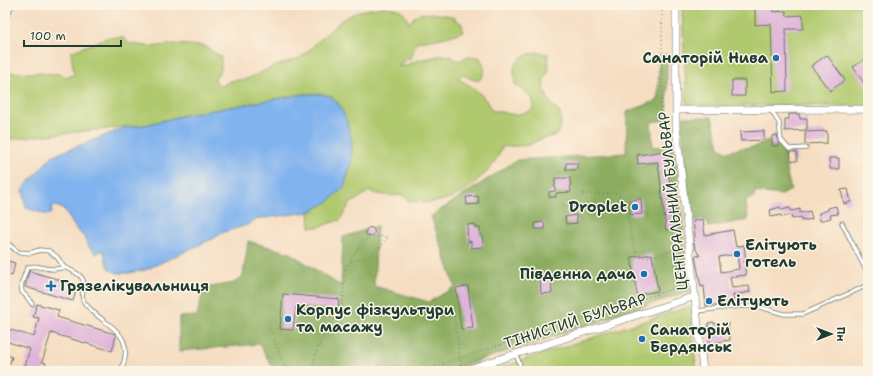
<svg xmlns="http://www.w3.org/2000/svg" width="873" height="376" viewBox="0 0 873 376" font-family="'Shantell Sans',sans-serif">
  <style>
    .green { fill: #b0c96e; stroke: #688351 }
    .forest { fill: #8cad61; stroke: #56754a }
    .water { fill: #81b3ee; stroke: #507891 }
    .building { fill: #dfb3da; fill-rule: evenodd }
    .lines { fill: none; stroke-linecap: round; stroke-linejoin: round }
    .lane-casing { stroke: #6a7565; stroke-width: 5 }
    .street-casing { stroke: #6a7565; stroke-width: 8 }
    .path { stroke: #6a7565; stroke-width: 1; stroke-dasharray: 1 3; stroke-linecap: butt }
    .lane { stroke: #fff; stroke-width: 3.5 }
    .street { stroke: #fff; stroke-width: 7 }
    .poi-dot { fill: #1f6fb2; stroke: #fcf5e5; stroke-width: 1.5 }
    .labels { text-anchor: middle; stroke-width: 3; stroke-linejoin: round; paint-order: stroke }
    .poi-label { font-size: 15px; font-weight: bold; fill: #1f3d34; stroke: #fcf5e5; text-anchor: start }
    .street-label { font-size: 15px; fill: #1f3d34; stroke: #fcf5e5 }
  </style>
  <rect width="100%" height="100%" fill="#fcf5e5"/>
  <filter id="ink" filterUnits="userSpaceOnUse"><feTurbulence type="fractalNoise" baseFrequency=".025" numOctaves="2"/><feDisplacementMap in="SourceGraphic" scale="8" xChannelSelector="R" yChannelSelector="G"/><feConvolveMatrix kernelMatrix="1 2 1 2 8 2 1 2 1" color-interpolation-filters="sRGB"/></filter>
  <filter id="wash" filterUnits="userSpaceOnUse"><feTurbulence type="fractalNoise" baseFrequency=".012" numOctaves="4" result="noise"/><feDisplacementMap in="SourceGraphic" scale="16" xChannelSelector="R" yChannelSelector="G"/><feGaussianBlur stdDeviation="0.9" result="paint"/><feColorMatrix in="noise" values="0 0 0 0 0 0 0 0 0 0 0 0 0 0 0 0 0 1.4 0 .05"/><feComposite in="paint" operator="in"/></filter>
  <g filter="url(#wash)">
    <rect width="100%" height="100%" fill="#f5ddc1"/>
    <path class="green" d="M 689,5 L 868,5 L 868,106 L 687,105 L 682,10 Z
      M 382,7 C 398,8 404,8 409,24 L 413,18 L 419,14 L 432,13 L 451,16 L 462,24 L 463,31 C 448,38 432,40 416,42 L 411,59 L 405,60 L 398,66 L 405,66 L 419,60 L 444,55 L 449,56 L 459,61 L 466,57 L 479,57 C 485,64 487,74 479,80 L 474,80 L 461,74 L 458,78 C 473,88 484,93 491,110 L 515,115 L 531,111 L 534,106 L 532,97 L 515,84 L 514,67 L 521,57 L 536,52 L 548,54 L 549,69 L 543,81 C 545,95 549,104 560,113 L 561,124 L 557,135 L 538,140 L 529,145 L 502,147 C 499,153 496,160 492,166 C 489,170 485,174 481,177 C 461,198 438,206 408,201 L 403,195 C 391,196 380,196 369,191 L 350,204 L 340,220 L 318,227 L 310,227 L 309,212 L 328,202 L 340,106 C 327,92 322,94 304,94 L 185,115 L 145,125 L 37,136 L 5,140 L 5,72 L 59,74 L 67,77 L 74,75 L 71,52 L 109,37 L 124,38 L 128,43 L 152,47 L 173,44 L 204,46 L 221,57 L 221,70 L 214,79 L 220,87 L 230,81 L 247,79 L 275,66 L 300,58 L 343,19 L 359,11 Z
      M 691,306 L 696,371 L 489,371 Z"/>
    <path class="forest" d="M 667,54 L 667,120 L 651,122 L 653,147 L 674,146 L 690,291 L 447,371 L 275,371 L 259,344 L 179,351 L 179,317 L 197,316 L 204,288 L 234,283 L 243,276 L 248,241 L 290,253 L 341,286 L 343,237 L 377,226 L 374,286 L 429,302 L 455,287 L 431,216 L 517,160 L 626,153 L 627,112 L 658,100 L 659,56 Z
      M 682,117 L 712,117 L 719,147 L 728,152 L 741,148 L 754,147 L 768,140 L 772,147 L 783,146 L 785,165 L 791,190 L 782,195 L 755,192 L 754,197 L 746,201 L 748,220 L 709,227 L 704,219 L 690,221 L 682,127 Z"/>
    <path class="water" d="M 304,94 L 322,94 L 332,97 L 340,106 L 347,121 L 352,143 L 351,165 L 344,187 L 328,202 L 309,212 L 257,219 L 247,225 L 224,232 L 212,239 L 145,270 L 129,273 L 118,273 L 110,270 L 106,262 L 104,251 L 101,251 L 96,254 L 88,246 L 85,238 L 74,226 L 65,210 L 56,206 L 51,207 L 52,213 L 48,215 L 26,208 L 23,189 L 52,156 L 127,127 L 145,125 L 185,115 Z"/>
    <g id="blocks">
      <path class="building" d="M 755,5 L 773,5 L 774,12 L 786,11 L 787,16 L 803,15 L 803,29 L 786,29 L 787,91 L 773,92 L 771,24 L 755,25 Z
        M 827,55 L 845,80 L 830,91 L 811,66 Z
        M 868,57 L 868,89 L 853,67 Z
        M 732,80 L 745,80 L 745,96 L 732,96 Z
        M 789,114 L 799,114 L 800,119 L 807,118 L 807,130 L 785,131 L 785,119 L 789,119 Z
        M 764,131 L 764,140 L 741,141 L 740,132 Z
        M 827,131 L 827,143 L 805,144 L 805,132 Z
        M 777,135 L 779,146 L 772,146 L 772,136 Z
        M 666,151 L 675,229 L 666,230 L 658,162 L 638,164 L 637,155 Z
        M 790,152 L 797,152 L 797,161 L 791,161 Z
        M 829,158 L 839,158 L 839,169 L 830,169 Z
        M 566,163 L 577,163 L 577,170 L 566,170 Z
        M 555,178 L 570,178 L 571,192 L 556,193 L 556,197 L 549,197 L 549,192 L 555,191 Z
        M 848,189 L 851,202 L 844,204 L 841,190 Z
        M 478,196 L 479,204 L 467,205 L 466,197 Z
        M 641,199 L 642,214 L 630,215 L 630,200 Z
        M 836,206 L 838,214 L 830,215 L 831,218 L 820,221 L 819,213 L 828,210 L 828,208 Z
        M 780,207 L 781,210 L 790,208 L 791,211 L 800,209 L 800,213 L 810,211 L 812,219 L 802,221 L 801,217 L 792,219 L 791,215 L 782,217 L 781,215 L 771,217 L 770,210 Z
        M 576,215 L 577,223 L 566,224 L 565,217 Z
        M 703,219 L 705,235 L 733,230 L 736,247 L 744,245 L 746,261 L 744,261 L 746,275 L 730,277 L 732,288 L 749,286 L 750,292 L 733,295 L 734,302 L 706,306 L 704,286 L 701,287 L 695,256 L 700,256 L 695,248 L 693,239 L 695,237 L 693,221 ZM 737,254 L 739,269 L 721,272 L 719,257 Z
        M 544,222 L 545,229 L 535,229 L 535,223 Z
        M 475,224 L 476,228 L 480,228 L 480,235 L 482,235 L 483,247 L 471,248 L 471,241 L 468,242 L 467,225 Z
        M365.5 232a4.5 4.5 0 1 1 9 0a4.5 4.5 0 1 1-9 0Z
        M 652,254 L 658,291 L 637,295 L 631,257 Z
        M 5,260 L 15,263 L 12,276 L 5,274 Z
        M 29,271 L 78,285 L 73,301 L 25,287 Z
        M 551,274 L 552,293 L 541,294 L 540,275 Z
        M 468,286 L 473,328 L 461,329 L 456,288 Z
        M 283,294 L 339,299 L 338,310 L 296,306 L 293,330 L 280,329 Z
        M 37,304 L 59,310 L 57,317 L 115,334 L 116,336 L 112,351 L 51,333 L 42,362 L 46,363 L 43,371 L 29,371 L 24,369 L 30,349 L 5,341 L 5,338 L 8,329 L 34,337 L 39,318 L 33,317 Z
        M 714,322 L 714,324 L 728,323 L 730,340 L 716,342 L 716,344 L 710,345 L 708,323 Z
        M 7,355 L 12,357 L 10,363 L 5,362 Z"/>
    </g>
  </g>
  <g filter="url(#ink)">
    <use href="#blocks" fill-opacity="0" stroke="#6a7565" stroke-width="1"/>
    <g class="lines">
      <defs>
        <path id="lane" d="M 5,21 L 12,5
          M 771,110 L 779,123 L 781,140 L 789,149 L 806,148
          M 842,223 L 868,274
          M 5,241 L 18,252 L 30,253 L 40,250 L 49,251 L 57,257 L 64,267
          M 32,304 L 27,297 L 22,292 L 21,285 L 27,268 C 36,263 45,270 54,269 C 58,269 62,267 66,268 C 71,270 79,274 82,278 C 87,285 79,295 84,302 C 103,328 138,329 121,371
          M 697,311 L 740,306 L 760,307 L 784,314 L 803,314 L 868,285
          M 516,354 L 522,371"/>
        <path id="street" d="M 676,5 L 676,126 L 703,371
          M 676,110 L 868,109 L 868,145
          M 463,371 L 696,296"/>
      </defs>
      <use href="#lane" class="lane-casing"/>
      <use href="#street" class="street-casing"/>
      <path class="path" d="M 583,194 L 617,194 L 623,198 L 634,247 L 638,257 L 649,257 L 679,249
        M 341,313 L 346,267 C 350,261 360,243 365,240 C 372,235 380,236 388,237 C 376,255 369,256 349,262
        M 268,325 L 286,371
        M 311,371 C 317,350 323,328 340,313 L 454,316 L 461,365
        M 420,371 L 684,285 L 668,148 L 662,112 L 662,5"/>
      <use href="#lane" class="lane"/>
      <use href="#street" class="street"/>
    </g>
  </g>
  <g class="poi-dot">
    <circle cx="776" cy="58" r="4"/>
    <circle cx="635" cy="207" r="4"/>
    <circle cx="737" cy="254" r="4"/>
    <circle cx="644" cy="274" r="4"/>
    <path d="M49 280h4v4h4v4h-4v4h-4v-4h-4v-4h4z"/>
    <circle cx="709" cy="301" r="4"/>
    <circle cx="288" cy="319" r="4"/>
    <circle cx="642" cy="339" r="4"/>
  </g>
  <g class="labels">
    <g class="poi-label">
      <text x="768" y="63" text-anchor="end">Санаторій Нива</text>
      <text x="627" y="212" text-anchor="end">Droplet</text>
      <text x="745" y="250">Елітують<tspan x="745" dy="17">готель</tspan></text>
      <text x="636" y="279" text-anchor="end">Південна дача</text>
      <text x="60" y="291">Грязелікувальниця</text>
      <text x="717" y="306">Елітують</text>
      <text x="296" y="315">Корпус фізкультури<tspan x="296" dy="17">та масажу</tspan></text>
      <text x="650" y="335">Санаторій<tspan x="650" dy="17">Бердянськ</tspan></text>
    </g>
    <g class="street-label">
      <text transform="translate(673 201) rotate(-96)" y="5">ЦЕНТРАЛЬНИЙ БУЛЬВАР</text>
      <text transform="translate(575 321) rotate(-18)" y="5">ТІНИСТИЙ БУЛЬВАР</text>
    </g>
  </g>
  <rect width="873" height="376" fill="none" stroke="#fcf5e5" stroke-width="20"/>
  <g transform="translate(831 334) rotate(90)" stroke="#fcf5e5" stroke-width="3" paint-order="stroke">
  <path d="M0-3L7 15L0 10L-7 15Z" fill="#1f3d34"/>
  <text y="-6" font-size="11" font-weight="bold" text-anchor="middle" fill="#1f3d34">Пн</text>
  </g>
  <path d="M24 40v6h97v-6" fill="none" stroke="#1f3d34" stroke-width="2"/>
  <text x="30" y="40" font-size="12" fill="#1f3d34" stroke="#fcf5e5" stroke-width="3" paint-order="stroke">100 m</text>
</svg>
